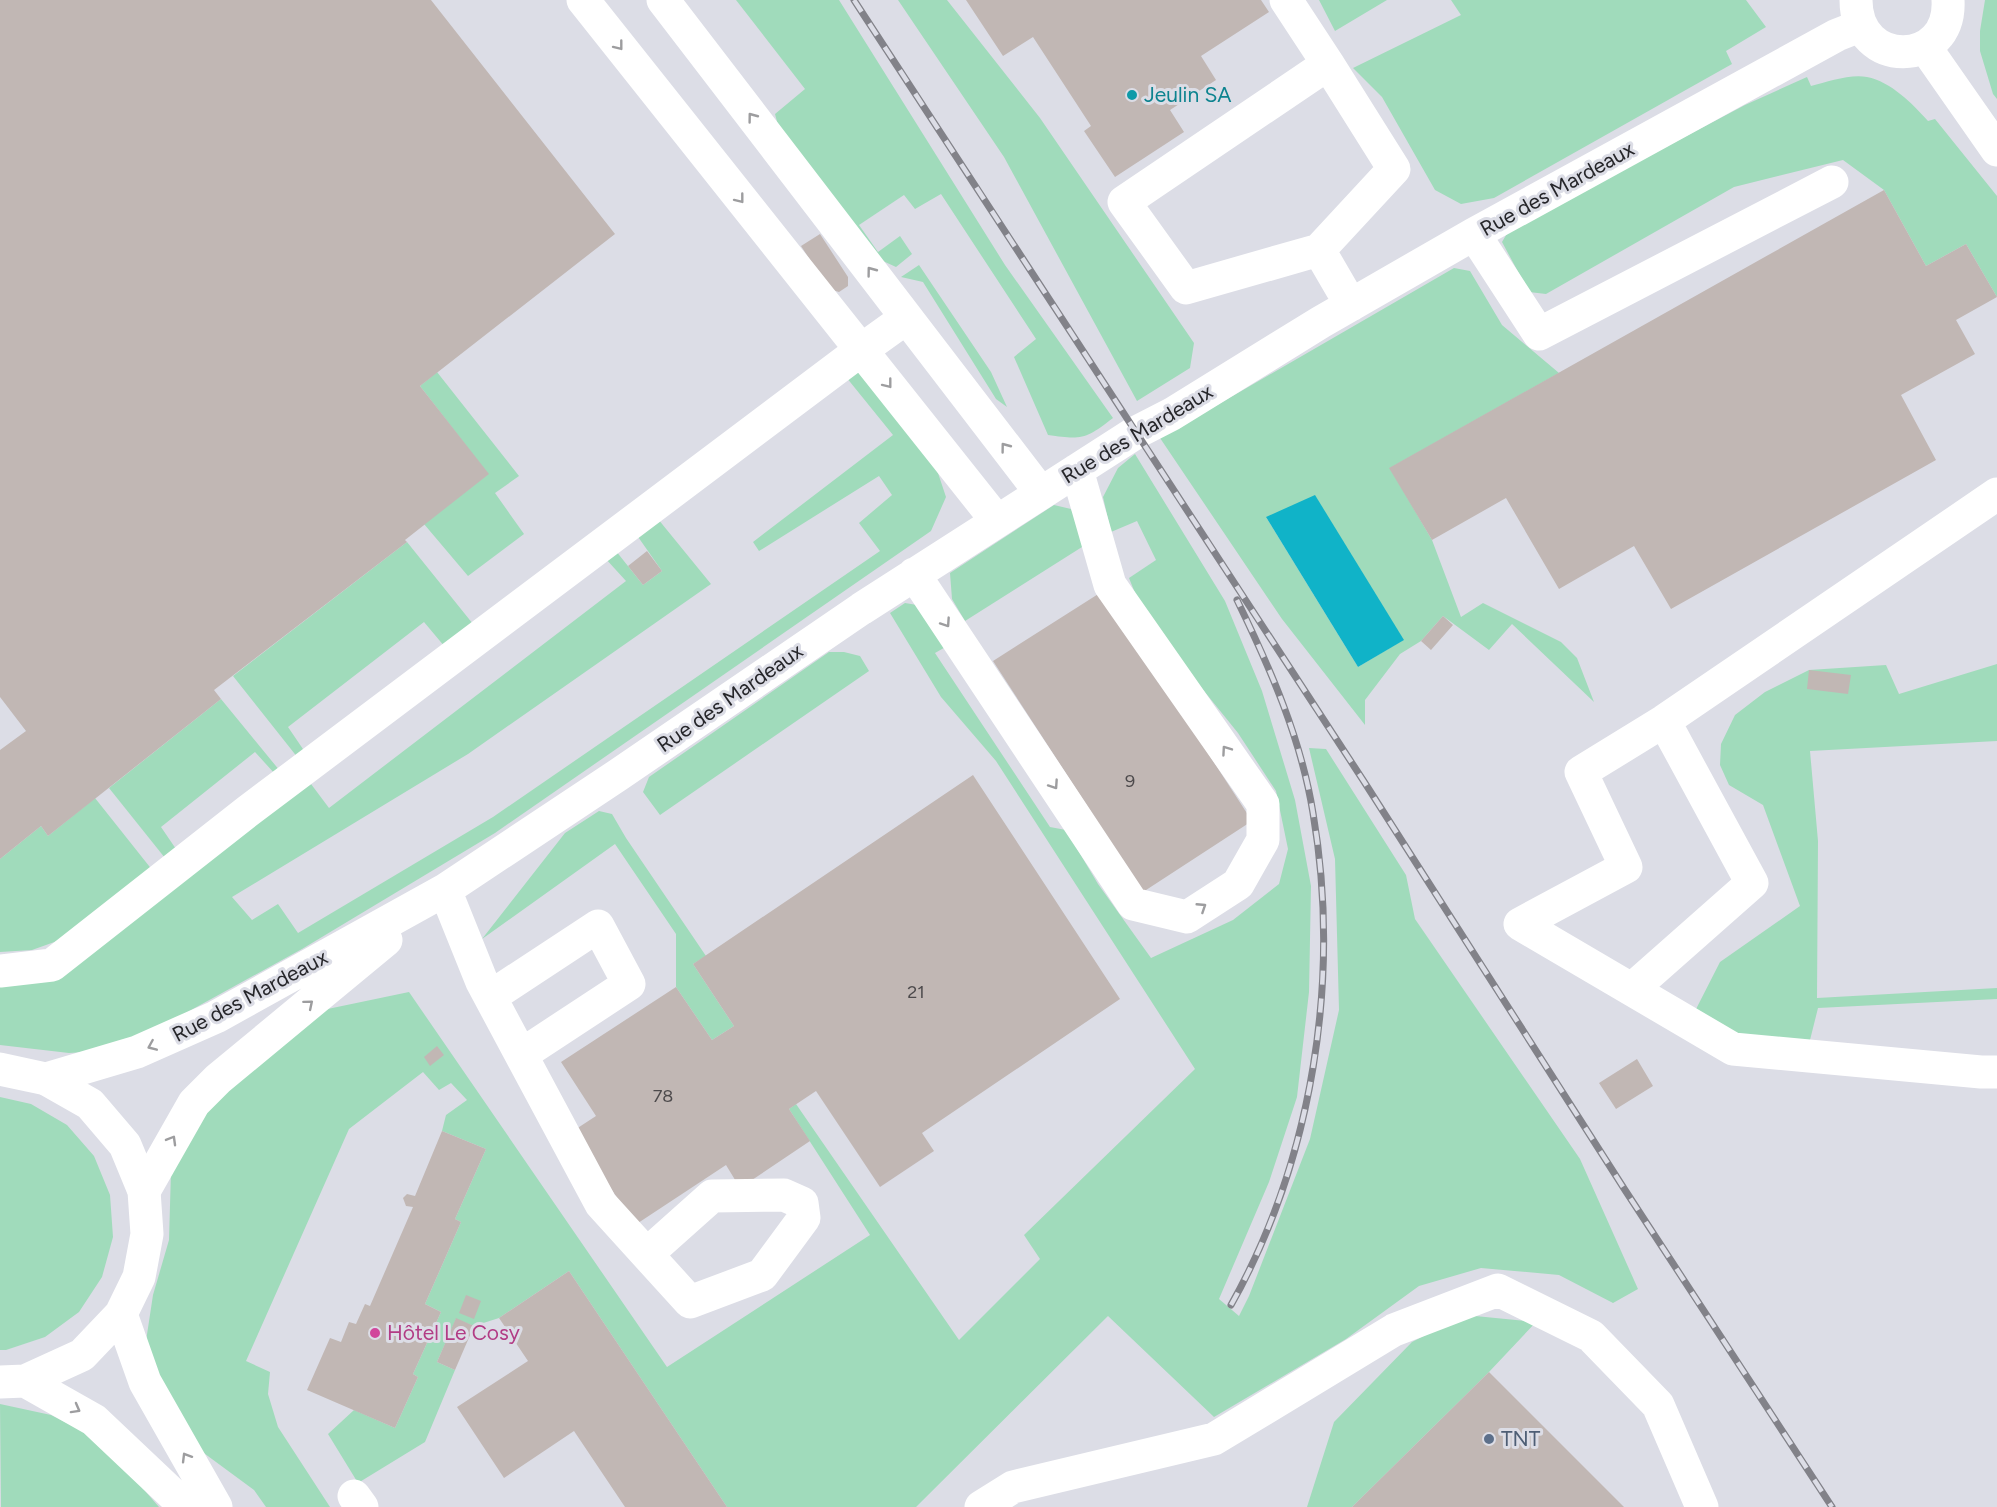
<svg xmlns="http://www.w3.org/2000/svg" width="1997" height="1507" viewBox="0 0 1997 1507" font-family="Figtree,sans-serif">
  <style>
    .green { fill: #a0dbbb; fill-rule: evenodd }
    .water { fill: #10b3c8 }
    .building { fill: #c1b7b4 }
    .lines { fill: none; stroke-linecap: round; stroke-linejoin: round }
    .minor { stroke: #fff; stroke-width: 33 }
    .major { stroke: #fff; stroke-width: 33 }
    .rail-casing { stroke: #828289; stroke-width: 7 }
    .rail { stroke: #dcdde6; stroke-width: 4.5; stroke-dasharray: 14; stroke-linecap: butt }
    .oneway { stroke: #9d9d9f }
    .culture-dot { fill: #0f9aa8; stroke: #dcdde6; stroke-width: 2 }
    .hotel-dot { fill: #d1479c; stroke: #dcdde6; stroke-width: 2 }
    .service-dot { fill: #5c6f8a; stroke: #dcdde6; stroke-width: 2 }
    .labels { text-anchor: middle; stroke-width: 6; stroke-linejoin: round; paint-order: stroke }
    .number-label { font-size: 18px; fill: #4d4a4c }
    .culture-label { font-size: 21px; fill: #0d838f; stroke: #dcdde6; text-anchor: start }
    .street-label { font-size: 21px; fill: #26262a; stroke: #dcdde6 }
    .hotel-label { font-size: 21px; fill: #b23c85; stroke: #dcdde6; text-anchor: start }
    .service-label { font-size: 21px; fill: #4e5e75; stroke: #dcdde6; text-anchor: start }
  </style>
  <rect width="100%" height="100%" fill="#dcdde6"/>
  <path class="green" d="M 736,0 L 839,0 L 1005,265 L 1113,418 C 1086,439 1082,440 1048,435 L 1014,357 L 1036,339 L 941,194 L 915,209 L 904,195 L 859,225 L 878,252 L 900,236 L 912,254 L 896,267 L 872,256 L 783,144 L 775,114 L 805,89 Z
    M 898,0 L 947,0 L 1040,118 L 1194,343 L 1190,368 L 1137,401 L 1004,157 Z
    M 1319,0 L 1387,0 L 1335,31 Z
    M 1451,0 L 1746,0 L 1766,27 L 1726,51 L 1732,64 L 1494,198 L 1461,204 L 1435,190 L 1382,97 L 1353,68 L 1461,15 Z
    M 1985,0 L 1997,0 L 1997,99 L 1993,94 L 1980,51 L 1980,31 Z
    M 1807,77 L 1811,86 C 1828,82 1849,74 1867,77 C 1891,82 1912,103 1928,121 L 1935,119 L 1997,196 L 1997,297 L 1966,244 L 1926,266 L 1884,190 L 1843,160 L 1734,187 L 1546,294 L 1529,292 L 1502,242 L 1509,230 L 1745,105 Z
    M 919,265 L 991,372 L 1007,407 L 996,399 L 923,282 L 901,277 Z
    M 1454,268 L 1470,271 L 1502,325 L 1559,373 L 1390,468 L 1432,540 L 1461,617 L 1483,603 L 1561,642 L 1577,658 L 1594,702 L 1512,624 L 1489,650 L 1443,616 L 1421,641 L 1400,654 L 1365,700 L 1365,725 L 1282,619 L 1160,438 ZM 1266,517 L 1403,640 L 1358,667 Z
    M 854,366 L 937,470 L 946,497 L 931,531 L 495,833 L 302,949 L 153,1031 L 101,1051 L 69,1053 L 0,1045 L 0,980 L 311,784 L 329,808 L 626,581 L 605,558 L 616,551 L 643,585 L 662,571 L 636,534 L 658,519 L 711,584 L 468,754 L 232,897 L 252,920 L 278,904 L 298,933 L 493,817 L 880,551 L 859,523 L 892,495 L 879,476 L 759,551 L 753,542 L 893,435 L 842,372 Z
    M 437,372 L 519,476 L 495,493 L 524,534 L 468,576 L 424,524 L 488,474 L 420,386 Z
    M 1135,454 L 1225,601 L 1262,691 L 1295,800 L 1311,886 L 1309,992 L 1297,1097 L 1269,1182 L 1219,1299 L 1239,1316 L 1249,1296 L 1310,1139 L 1339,1010 L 1335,859 L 1309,748 L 1326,749 L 1406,875 L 1415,919 L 1580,1159 L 1638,1289 L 1613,1303 L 1559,1275 L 1481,1268 L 1419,1286 L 1346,1339 L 1214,1417 L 1108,1316 L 916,1507 L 727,1507 L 569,1271 L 499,1318 L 474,1326 L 456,1319 L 437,1362 L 455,1370 L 425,1442 L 358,1483 L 328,1434 L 354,1410 L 395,1428 L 418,1377 L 413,1374 L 441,1312 L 425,1304 L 461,1222 L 455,1219 L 486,1149 L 442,1131 L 446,1115 L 467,1100 L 451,1083 L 439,1090 L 423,1072 L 349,1129 L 246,1361 L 270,1372 L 268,1394 L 278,1427 L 330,1507 L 266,1507 L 254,1490 L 197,1448 L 154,1379 L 146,1341 L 153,1295 L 169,1240 L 171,1171 L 192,1127 L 236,1076 L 318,1011 L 409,992 L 667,1367 L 870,1235 L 789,1109 L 796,1104 L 959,1340 L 1040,1259 L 1024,1235 L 1195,1069 L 996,761 L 941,697 L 890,613 L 905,603 L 923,606 L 949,645 L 935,653 L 1050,827 L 1066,830 L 1098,884 L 1151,958 L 1233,920 L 1279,884 L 1288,849 L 1276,791 L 1238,733 L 1145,618 L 1129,578 L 1156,560 L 1137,521 L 1111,532 L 1103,497 L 1118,468 Z
    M 1054,505 L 1071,509 L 1082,532 L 1082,547 L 965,621 L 952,599 L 950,573 Z
    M 407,542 L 473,624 L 445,647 L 424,622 L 288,727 L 305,752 L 298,758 L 233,676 Z
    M 829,652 L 844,652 L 860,656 L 869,671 L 660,815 L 643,792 L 649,777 Z
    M 1997,664 L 1997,741 L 1810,751 L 1818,841 L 1817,998 L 1997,988 L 1997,999 L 1818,1008 L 1805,1060 L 1693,1015 L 1720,962 L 1800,906 L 1763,805 L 1729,785 L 1720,765 L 1721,744 L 1735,715 L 1765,692 L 1809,670 L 1886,665 L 1899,694 Z
    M 221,699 L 280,771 L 275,774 L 255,752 L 161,827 L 176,849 L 165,858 L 109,788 Z
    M 95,798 L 153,871 L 60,940 L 32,950 L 0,952 L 0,859 L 41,826 L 48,836 Z
    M 599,811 L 612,814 L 626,838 L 706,956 L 693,964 L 734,1026 L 712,1040 L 676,987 L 676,934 L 615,844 L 482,939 L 565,833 Z
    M 0,1097 L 31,1104 L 67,1125 L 94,1156 L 110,1195 L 113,1237 L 102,1277 L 79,1312 L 45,1337 L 6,1350 L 0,1350 Z
    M 1465,1315 L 1536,1322 L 1489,1372 L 1352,1507 L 1307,1507 L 1334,1422 L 1412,1342 Z
    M 0,1404 L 51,1415 L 101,1440 L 159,1507 L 1,1507 Z"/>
  <path class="water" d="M 1315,495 L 1404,640 L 1358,667 L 1266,517 Z"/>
  <path class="building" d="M 0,0 L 431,0 L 615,234 L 420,386 L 489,474 L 405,540 L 407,542 L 214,690 L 221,699 L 48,836 L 41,826 L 0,859 L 0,750 L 26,731 L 0,697 Z
    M 966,0 L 1261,0 L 1269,12 L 1201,56 L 1216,80 L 1170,110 L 1184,132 L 1115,177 L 1084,131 L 1091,126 L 1033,37 L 1003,56 Z
    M 1884,190 L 1926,266 L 1966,244 L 1997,297 L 1956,320 L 1975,354 L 1901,395 L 1936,460 L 1671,609 L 1634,546 L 1559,589 L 1506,498 L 1432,540 L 1389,468 Z
    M 820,234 L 848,277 L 848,286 L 839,292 L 829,289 L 801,246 Z
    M 647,551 L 662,571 L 643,585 L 628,566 Z
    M 1103,591 L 1252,821 L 1143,892 L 993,661 Z
    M 1443,616 L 1453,625 L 1431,650 L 1421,641 Z
    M 1809,670 L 1851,675 L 1848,694 L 1807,689 Z
    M 973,775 L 1120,999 L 922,1133 L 934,1151 L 880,1187 L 816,1091 L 789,1109 L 810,1141 L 740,1188 L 726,1165 L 635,1225 L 573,1131 L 596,1116 L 561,1062 L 676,987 L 712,1040 L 734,1026 L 693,964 Z
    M 437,1046 L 444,1055 L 430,1066 L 424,1057 Z
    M 1637,1059 L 1653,1086 L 1616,1109 L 1599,1083 Z
    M 442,1131 L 486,1149 L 455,1219 L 461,1222 L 425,1304 L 441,1312 L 413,1374 L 418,1377 L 395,1428 L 307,1390 L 330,1338 L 341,1342 L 349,1322 L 356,1324 L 365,1304 L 370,1306 L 413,1207 L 406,1206 L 403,1198 L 407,1194 L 415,1196 Z
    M 569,1271 L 727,1507 L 625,1507 L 574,1431 L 504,1478 L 457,1407 L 528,1361 L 499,1318 Z
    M 466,1295 L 481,1301 L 474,1319 L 459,1313 Z
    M 456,1318 L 474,1326 L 455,1370 L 437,1362 Z
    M 1489,1372 L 1624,1507 L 1352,1507 Z"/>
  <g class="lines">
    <path class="minor" d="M 583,0 L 997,521
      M 663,0 L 1041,493
      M 1286,0 L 1328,64
      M 1856,0 C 1856,70 1952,68 1948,0
      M 1925,47 L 1997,150
      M 1328,64 L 1394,169 L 1319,250 L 1186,288 L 1124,202 Z
      M 1474,234 L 1539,334 L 1832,182
      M 1319,250 L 1351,305
      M 1997,494 L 1664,721 L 1581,772 L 1626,867 L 1520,924 L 1733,1049 L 1981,1072 L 1997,1072
      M 914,574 L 1133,904 L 1187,917 L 1238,884 L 1263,840 L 1263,804 L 1110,585 L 1077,470
      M 445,890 L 482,982 L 601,1204 L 690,1302 L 762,1275 L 804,1218 L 802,1203 L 784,1195 L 712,1196 L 647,1254
      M 0,971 L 52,965 L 248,811 L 853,356 L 906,318
      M 1632,989 L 1752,883 L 1664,721
      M 490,997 L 598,926 L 629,984 L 521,1055
      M 46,1079 L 137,1052 L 216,1017 L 445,890 L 618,775 L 861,609 L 1135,433 L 1172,414 L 1321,322 L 1474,234 L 1837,35 L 1860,26
      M 144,1191 L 194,1103 L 218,1079 L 386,940
      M 354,1496 L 362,1507
      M 981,1507 L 1013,1487 L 1214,1439 L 1394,1330 L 1498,1290 L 1591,1336 L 1658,1405 L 1702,1507"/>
    <path class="major" d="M 0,1069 L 46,1079 L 90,1104 L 125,1145 L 144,1191 L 147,1234 L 139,1277 L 121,1314 L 82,1355 L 25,1381 L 0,1382
      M 121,1314 L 145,1382 L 216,1507
      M 25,1381 L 94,1420 L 186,1507"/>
    <defs>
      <path id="rail" d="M 854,0 L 1363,780 L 1625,1190 L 1832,1507
        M 1231,1305 C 1313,1159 1341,978 1313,813 C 1301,738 1270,668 1237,600"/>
    </defs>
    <use href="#rail" class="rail-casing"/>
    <use href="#rail" class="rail"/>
  </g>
  <defs><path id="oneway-chevron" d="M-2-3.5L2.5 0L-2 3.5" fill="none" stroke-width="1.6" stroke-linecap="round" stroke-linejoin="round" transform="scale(1.5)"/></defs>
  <g class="oneway">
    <use href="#oneway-chevron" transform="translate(619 46) rotate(52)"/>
    <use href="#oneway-chevron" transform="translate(752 117) rotate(-127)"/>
    <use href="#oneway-chevron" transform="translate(740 199) rotate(52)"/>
    <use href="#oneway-chevron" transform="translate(871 271) rotate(-127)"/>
    <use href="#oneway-chevron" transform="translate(888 384) rotate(52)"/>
    <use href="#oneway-chevron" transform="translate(1005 447) rotate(-127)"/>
    <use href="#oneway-chevron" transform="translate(946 623) rotate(56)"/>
    <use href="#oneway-chevron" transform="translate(1226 750) rotate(-125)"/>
    <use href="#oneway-chevron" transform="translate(1054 785) rotate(56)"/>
    <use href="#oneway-chevron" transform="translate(1202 907) rotate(-33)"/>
    <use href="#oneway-chevron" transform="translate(309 1004) rotate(-40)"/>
    <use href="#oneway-chevron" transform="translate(152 1046) rotate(157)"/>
    <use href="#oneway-chevron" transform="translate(172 1140) rotate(-60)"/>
    <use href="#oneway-chevron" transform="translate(76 1409) rotate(29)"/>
    <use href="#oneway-chevron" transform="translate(186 1457) rotate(-121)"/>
  </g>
  <circle class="culture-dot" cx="1132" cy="95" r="6"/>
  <circle class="hotel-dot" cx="375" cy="1333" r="6"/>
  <circle class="service-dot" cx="1489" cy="1439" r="6"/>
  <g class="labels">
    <g class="number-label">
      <text x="1130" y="787">9</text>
      <text x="916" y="998">21</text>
      <text x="663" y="1102">78</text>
    </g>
    <g class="culture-label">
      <text x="1144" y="102">Jeulin SA</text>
    </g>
    <g class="street-label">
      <text transform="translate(1557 189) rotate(-29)" y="7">Rue des Mardeaux</text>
      <text transform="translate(1137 434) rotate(-31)" y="7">Rue des Mardeaux</text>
      <text transform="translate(730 698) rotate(-35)" y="7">Rue des Mardeaux</text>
      <text transform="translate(250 996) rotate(-28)" y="7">Rue des Mardeaux</text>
    </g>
    <g class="hotel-label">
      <text x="387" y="1340">Hôtel Le Cosy</text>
    </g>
    <g class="service-label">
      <text x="1501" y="1446">TNT</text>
    </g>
  </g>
</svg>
